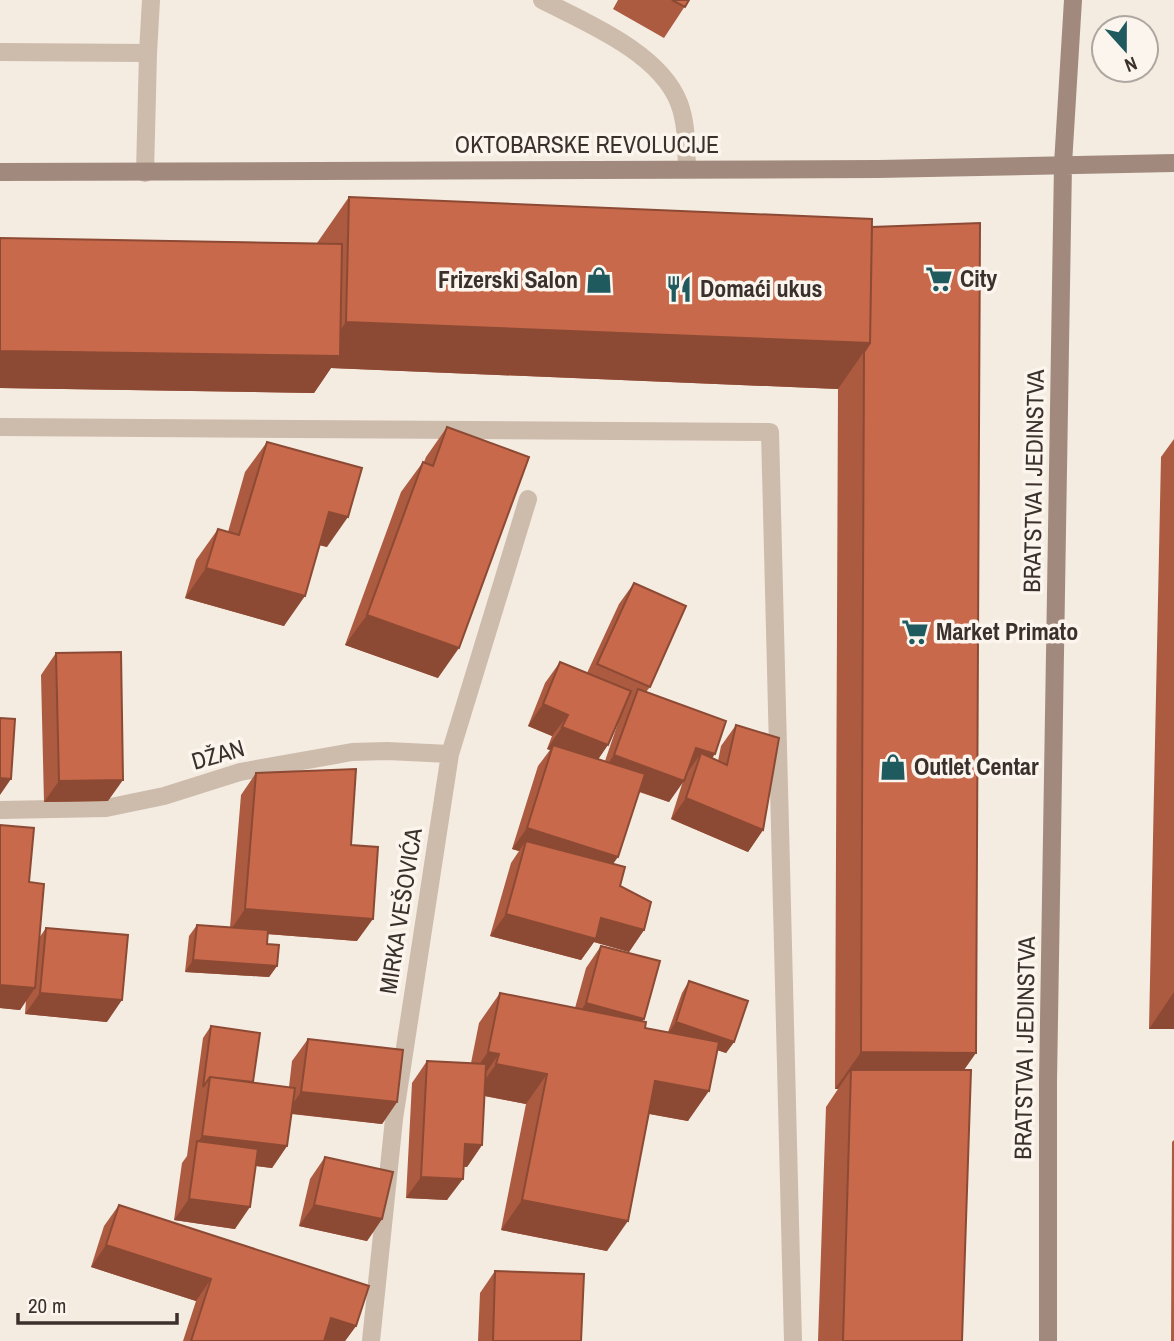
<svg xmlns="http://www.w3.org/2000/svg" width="1174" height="1341" viewBox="0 0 1174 1341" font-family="'Archivo Narrow',sans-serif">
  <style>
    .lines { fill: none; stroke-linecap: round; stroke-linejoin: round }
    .lane { stroke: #cdbbac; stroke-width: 18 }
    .street { stroke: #cdbbac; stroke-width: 18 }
    .secondary { stroke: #a18a7d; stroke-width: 18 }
    .wall { fill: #ac5a40; fill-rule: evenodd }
    .shaded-wall { fill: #8c4a34 }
    .building { fill: #c8694b; stroke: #8c4a34; stroke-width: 2 }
    .labels { text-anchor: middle; stroke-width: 7; stroke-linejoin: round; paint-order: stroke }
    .street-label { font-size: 24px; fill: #3b302b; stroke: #fbf5ee }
    .poi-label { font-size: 24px; font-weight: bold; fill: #3b302b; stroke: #fbf5ee; text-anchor: start }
  </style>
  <rect width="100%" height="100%" fill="#f4ebe1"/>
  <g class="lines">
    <path class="lane" d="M 0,52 L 148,53"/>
    <path class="street" d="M 542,0 C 587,23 660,53 679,103 C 687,124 686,146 687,168
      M 145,173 L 148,53 L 151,0
      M 0,427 L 770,432 L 793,1341
      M 0,810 L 106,808 L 164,796 L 240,772 L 352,752 L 387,751 L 450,754
      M 371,1341 L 394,1119 L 450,754 L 528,499"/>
    <path class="secondary" d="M 0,172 L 878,169 L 1174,163
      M 1048,1341 L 1048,1081 L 1063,164 L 1073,0"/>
  </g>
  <path class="wall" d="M 618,0 L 689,0 L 664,38 L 613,9 Z
    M 349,197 L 872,227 L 964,1070 L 962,1341 L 818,1341 L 826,1107 L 838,1089 L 835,1089 L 838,389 L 331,368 L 314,393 L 0,388 L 0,238 L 317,243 Z
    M 447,427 L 438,678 L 345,645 L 401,492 L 423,462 L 424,462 L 426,457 Z
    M 1174,439 L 1174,1029 L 1149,1029 L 1161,457 Z
    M 267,442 L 327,547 L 319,545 L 284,626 L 185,598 L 196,560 L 218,529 L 228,532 L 245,472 Z
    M 634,583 L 650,687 L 646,692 L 712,758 L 718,761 L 721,746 L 736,725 L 763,830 L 748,852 L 671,819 L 683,781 L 669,802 L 639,792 L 613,864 L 620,886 L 644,930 L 629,952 L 594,942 L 581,960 L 490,936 L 511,863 L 519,851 L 512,849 L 538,766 L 550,750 L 547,749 L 552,736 L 528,726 L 545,683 L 560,662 L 587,673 L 619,604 ZM 621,714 L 605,761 L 598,759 Z
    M 56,653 L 108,801 L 44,802 L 41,675 Z
    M 256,773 L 357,941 L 267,934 L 267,944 L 277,966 L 269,977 L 185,972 L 189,936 L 197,925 L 230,927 L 241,795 Z
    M 0,825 L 29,882 L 39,938 L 46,928 L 107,1022 L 25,1014 L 26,1000 L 20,1010 L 0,1008 Z
    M 601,946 L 644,1019 L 642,1021 L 645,1028 L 668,1032 L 682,993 L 689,981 L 734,1042 L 726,1053 L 717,1050 L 688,1121 L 649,1114 L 607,1251 L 501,1230 L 526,1104 L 484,1096 L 482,1145 L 467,1167 L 463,1166 L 447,1200 L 406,1198 L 412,1083 L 427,1061 L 471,1063 L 479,1023 L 500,993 L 575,1008 L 586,968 Z
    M 211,1026 L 253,1082 L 289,1087 L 292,1061 L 308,1039 L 397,1102 L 382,1124 L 291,1114 L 287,1146 L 272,1168 L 256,1166 L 235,1229 L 174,1220 L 182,1163 L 187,1156 L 203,1038 Z
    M 1174,1140 L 1174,1341 L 1171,1341 L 1172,1142 Z
    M 325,1157 L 382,1219 L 367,1241 L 299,1226 L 310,1179 Z
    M 119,1205 L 356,1326 L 345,1341 L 183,1341 L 196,1301 L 91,1267 L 104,1226 Z
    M 495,1271 L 581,1341 L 478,1341 L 480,1293 Z"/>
  <path class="shaded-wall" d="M 346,322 L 870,343 L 838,389 L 331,368 L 314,393 L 0,388 L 0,351 L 322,356 Z
    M 329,512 L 348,517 L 327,547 L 308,542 Z
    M 206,568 L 305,596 L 284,626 L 185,598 Z
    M 367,615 L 459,648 L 438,678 L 345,645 Z
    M 543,704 L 568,715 L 552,736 L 528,726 Z
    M 562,727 L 608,745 L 593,767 L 553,745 L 550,750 L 547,749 Z
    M 696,748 L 715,754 L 700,776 L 701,753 L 688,772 L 680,769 Z
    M 614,755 L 684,781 L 669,802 L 599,777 Z
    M 0,778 L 11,779 L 0,795 Z
    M 123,780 L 108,801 L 44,802 L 59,781 Z
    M 686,798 L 763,830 L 748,852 L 671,819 Z
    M 527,828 L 618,857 L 603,878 L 526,841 L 519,851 L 512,849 Z
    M 245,909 L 373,919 L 357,941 L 230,931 Z
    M 506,914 L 601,918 L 644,930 L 629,952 L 594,942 L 581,960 L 490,936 Z
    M 193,960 L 277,966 L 269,977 L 185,972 Z
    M 0,985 L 35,988 L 20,1010 L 0,1008 Z
    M 1174,992 L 1174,1029 L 1149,1029 Z
    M 40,993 L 122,1000 L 107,1022 L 25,1014 Z
    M 586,1003 L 644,1019 L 629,1040 L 571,1025 Z
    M 676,1022 L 734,1042 L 726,1053 L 668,1033 Z
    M 488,1052 L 499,1054 L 478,1084 L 467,1082 Z
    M 861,1052 L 976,1053 L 950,1090 L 851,1070 L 838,1089 L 835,1089 Z
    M 496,1064 L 547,1074 L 526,1104 L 475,1094 Z
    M 655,1081 L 709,1091 L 688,1121 L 634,1111 Z
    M 301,1092 L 397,1102 L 382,1124 L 286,1113 Z
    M 202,1136 L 287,1146 L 272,1168 L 195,1158 L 197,1143 Z
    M 465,1144 L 482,1145 L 467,1167 L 449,1166 Z
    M 421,1177 L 463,1179 L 447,1200 L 406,1198 Z
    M 189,1199 L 250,1207 L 235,1229 L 174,1220 Z
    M 522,1200 L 628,1221 L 607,1251 L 501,1230 Z
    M 314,1205 L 382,1219 L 367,1241 L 299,1226 Z
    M 106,1245 L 211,1279 L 196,1301 L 91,1267 Z
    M 331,1318 L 356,1326 L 345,1341 L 321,1341 Z"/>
  <path class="building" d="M 672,0 L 689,0 L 685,7 Z
    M 349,197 L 872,219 L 870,343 L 346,322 Z
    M 980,223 L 976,1053 L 861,1052 L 864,352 L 870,343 L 872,227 Z
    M 0,238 L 342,244 L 340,356 L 0,351 Z
    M 447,427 L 529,457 L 459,648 L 367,615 L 423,462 L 433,466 Z
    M 267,442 L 362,468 L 348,517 L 329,512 L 305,596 L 206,568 L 218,529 L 239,535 Z
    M 634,583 L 686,606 L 650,687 L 597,664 Z
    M 121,652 L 123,780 L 59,781 L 56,653 Z
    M 560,662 L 631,691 L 608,745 L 562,727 L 568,715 L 543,704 Z
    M 638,689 L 726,721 L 715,754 L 696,748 L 684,781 L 614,755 Z
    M 0,718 L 15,719 L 11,779 L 0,778 Z
    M 736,725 L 779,738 L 763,830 L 686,798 L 701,753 L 727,765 Z
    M 553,745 L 645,774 L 618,857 L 527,828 Z
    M 356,769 L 351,845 L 378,847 L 373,919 L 245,909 L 256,773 Z
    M 0,825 L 34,828 L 29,882 L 44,884 L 35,988 L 0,985 Z
    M 526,841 L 625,867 L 620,886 L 651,902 L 644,930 L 601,918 L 596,939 L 506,914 Z
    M 197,925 L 268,930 L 267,944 L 279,945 L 277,966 L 193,960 Z
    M 46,928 L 128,935 L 122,1000 L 40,993 Z
    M 601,946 L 660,961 L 644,1019 L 586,1003 Z
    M 689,981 L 748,1001 L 734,1042 L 676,1022 Z
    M 500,993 L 646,1022 L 645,1028 L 719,1042 L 709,1091 L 655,1081 L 628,1221 L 522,1200 L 547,1074 L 496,1064 L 499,1054 L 488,1052 Z
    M 211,1026 L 260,1033 L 253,1082 L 210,1077 L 203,1087 Z
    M 308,1039 L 403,1050 L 397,1102 L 301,1092 Z
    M 427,1061 L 486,1064 L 482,1145 L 465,1144 L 463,1179 L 421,1177 Z
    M 851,1070 L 971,1070 L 962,1341 L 843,1341 Z
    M 210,1077 L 295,1088 L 287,1146 L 202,1136 Z
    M 197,1141 L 258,1149 L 250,1207 L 189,1199 Z
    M 325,1157 L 393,1172 L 382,1219 L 314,1205 Z
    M 119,1205 L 369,1286 L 356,1326 L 331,1318 L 324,1341 L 191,1341 L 211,1279 L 106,1245 Z
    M 495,1271 L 584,1274 L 581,1341 L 493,1341 Z"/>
  <defs>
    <symbol id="supermarket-bare" viewBox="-9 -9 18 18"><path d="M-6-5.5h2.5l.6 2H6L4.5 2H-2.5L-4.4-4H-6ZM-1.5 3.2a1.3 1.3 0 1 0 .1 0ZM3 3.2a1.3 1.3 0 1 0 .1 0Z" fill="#1f5a5e" stroke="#fbf5ee" stroke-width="2.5" paint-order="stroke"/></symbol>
    <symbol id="shop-bare" viewBox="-9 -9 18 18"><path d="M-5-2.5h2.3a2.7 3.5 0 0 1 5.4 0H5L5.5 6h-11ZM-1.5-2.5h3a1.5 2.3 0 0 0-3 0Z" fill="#1f5a5e" stroke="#fbf5ee" stroke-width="2.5" paint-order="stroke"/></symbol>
    <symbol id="restaurant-bare" viewBox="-9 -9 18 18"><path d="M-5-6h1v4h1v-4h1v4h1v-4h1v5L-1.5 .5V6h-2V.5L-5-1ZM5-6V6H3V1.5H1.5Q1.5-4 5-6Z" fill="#1f5a5e" stroke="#fbf5ee" stroke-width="2.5" paint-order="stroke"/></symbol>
  </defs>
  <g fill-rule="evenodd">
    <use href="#supermarket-bare" x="920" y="260" width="38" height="38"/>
    <use href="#shop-bare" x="580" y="261" width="38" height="38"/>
    <use href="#restaurant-bare" x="660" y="270" width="38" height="38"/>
    <use href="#supermarket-bare" x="896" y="613" width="38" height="38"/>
    <use href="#shop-bare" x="874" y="748" width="38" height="38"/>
  </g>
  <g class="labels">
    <g class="street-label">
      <text x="587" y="153">OKTOBARSKE REVOLUCIJE</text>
      <text transform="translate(1034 481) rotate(-89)" y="8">BRATSTVA I JEDINSTVA</text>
      <text transform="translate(218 755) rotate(-16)" y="8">DŽAN</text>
      <text transform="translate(401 911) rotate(-81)" y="8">MIRKA VEŠOVIĆA</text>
      <text transform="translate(1025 1048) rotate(-89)" y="8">BRATSTVA I JEDINSTVA</text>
    </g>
    <g class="poi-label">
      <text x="960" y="287">City</text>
      <text x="578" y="288" text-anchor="end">Frizerski Salon</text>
      <text x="700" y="297">Domaći ukus</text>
      <text x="936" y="640">Market Primato</text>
      <text x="914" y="775">Outlet Centar</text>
    </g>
  </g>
  <g transform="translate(1125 49) rotate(159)"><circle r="33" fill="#fbf5ee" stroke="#aea6a0" stroke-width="2"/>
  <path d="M0-5L12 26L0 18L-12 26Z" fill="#1f5a5e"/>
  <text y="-10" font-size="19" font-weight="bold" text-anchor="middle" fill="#3b302b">N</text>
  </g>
  <path d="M18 1313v10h159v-10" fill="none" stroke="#3b302b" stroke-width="3.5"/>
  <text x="28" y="1313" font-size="21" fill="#3b302b" stroke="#fbf5ee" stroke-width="5" paint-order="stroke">20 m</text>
</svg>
